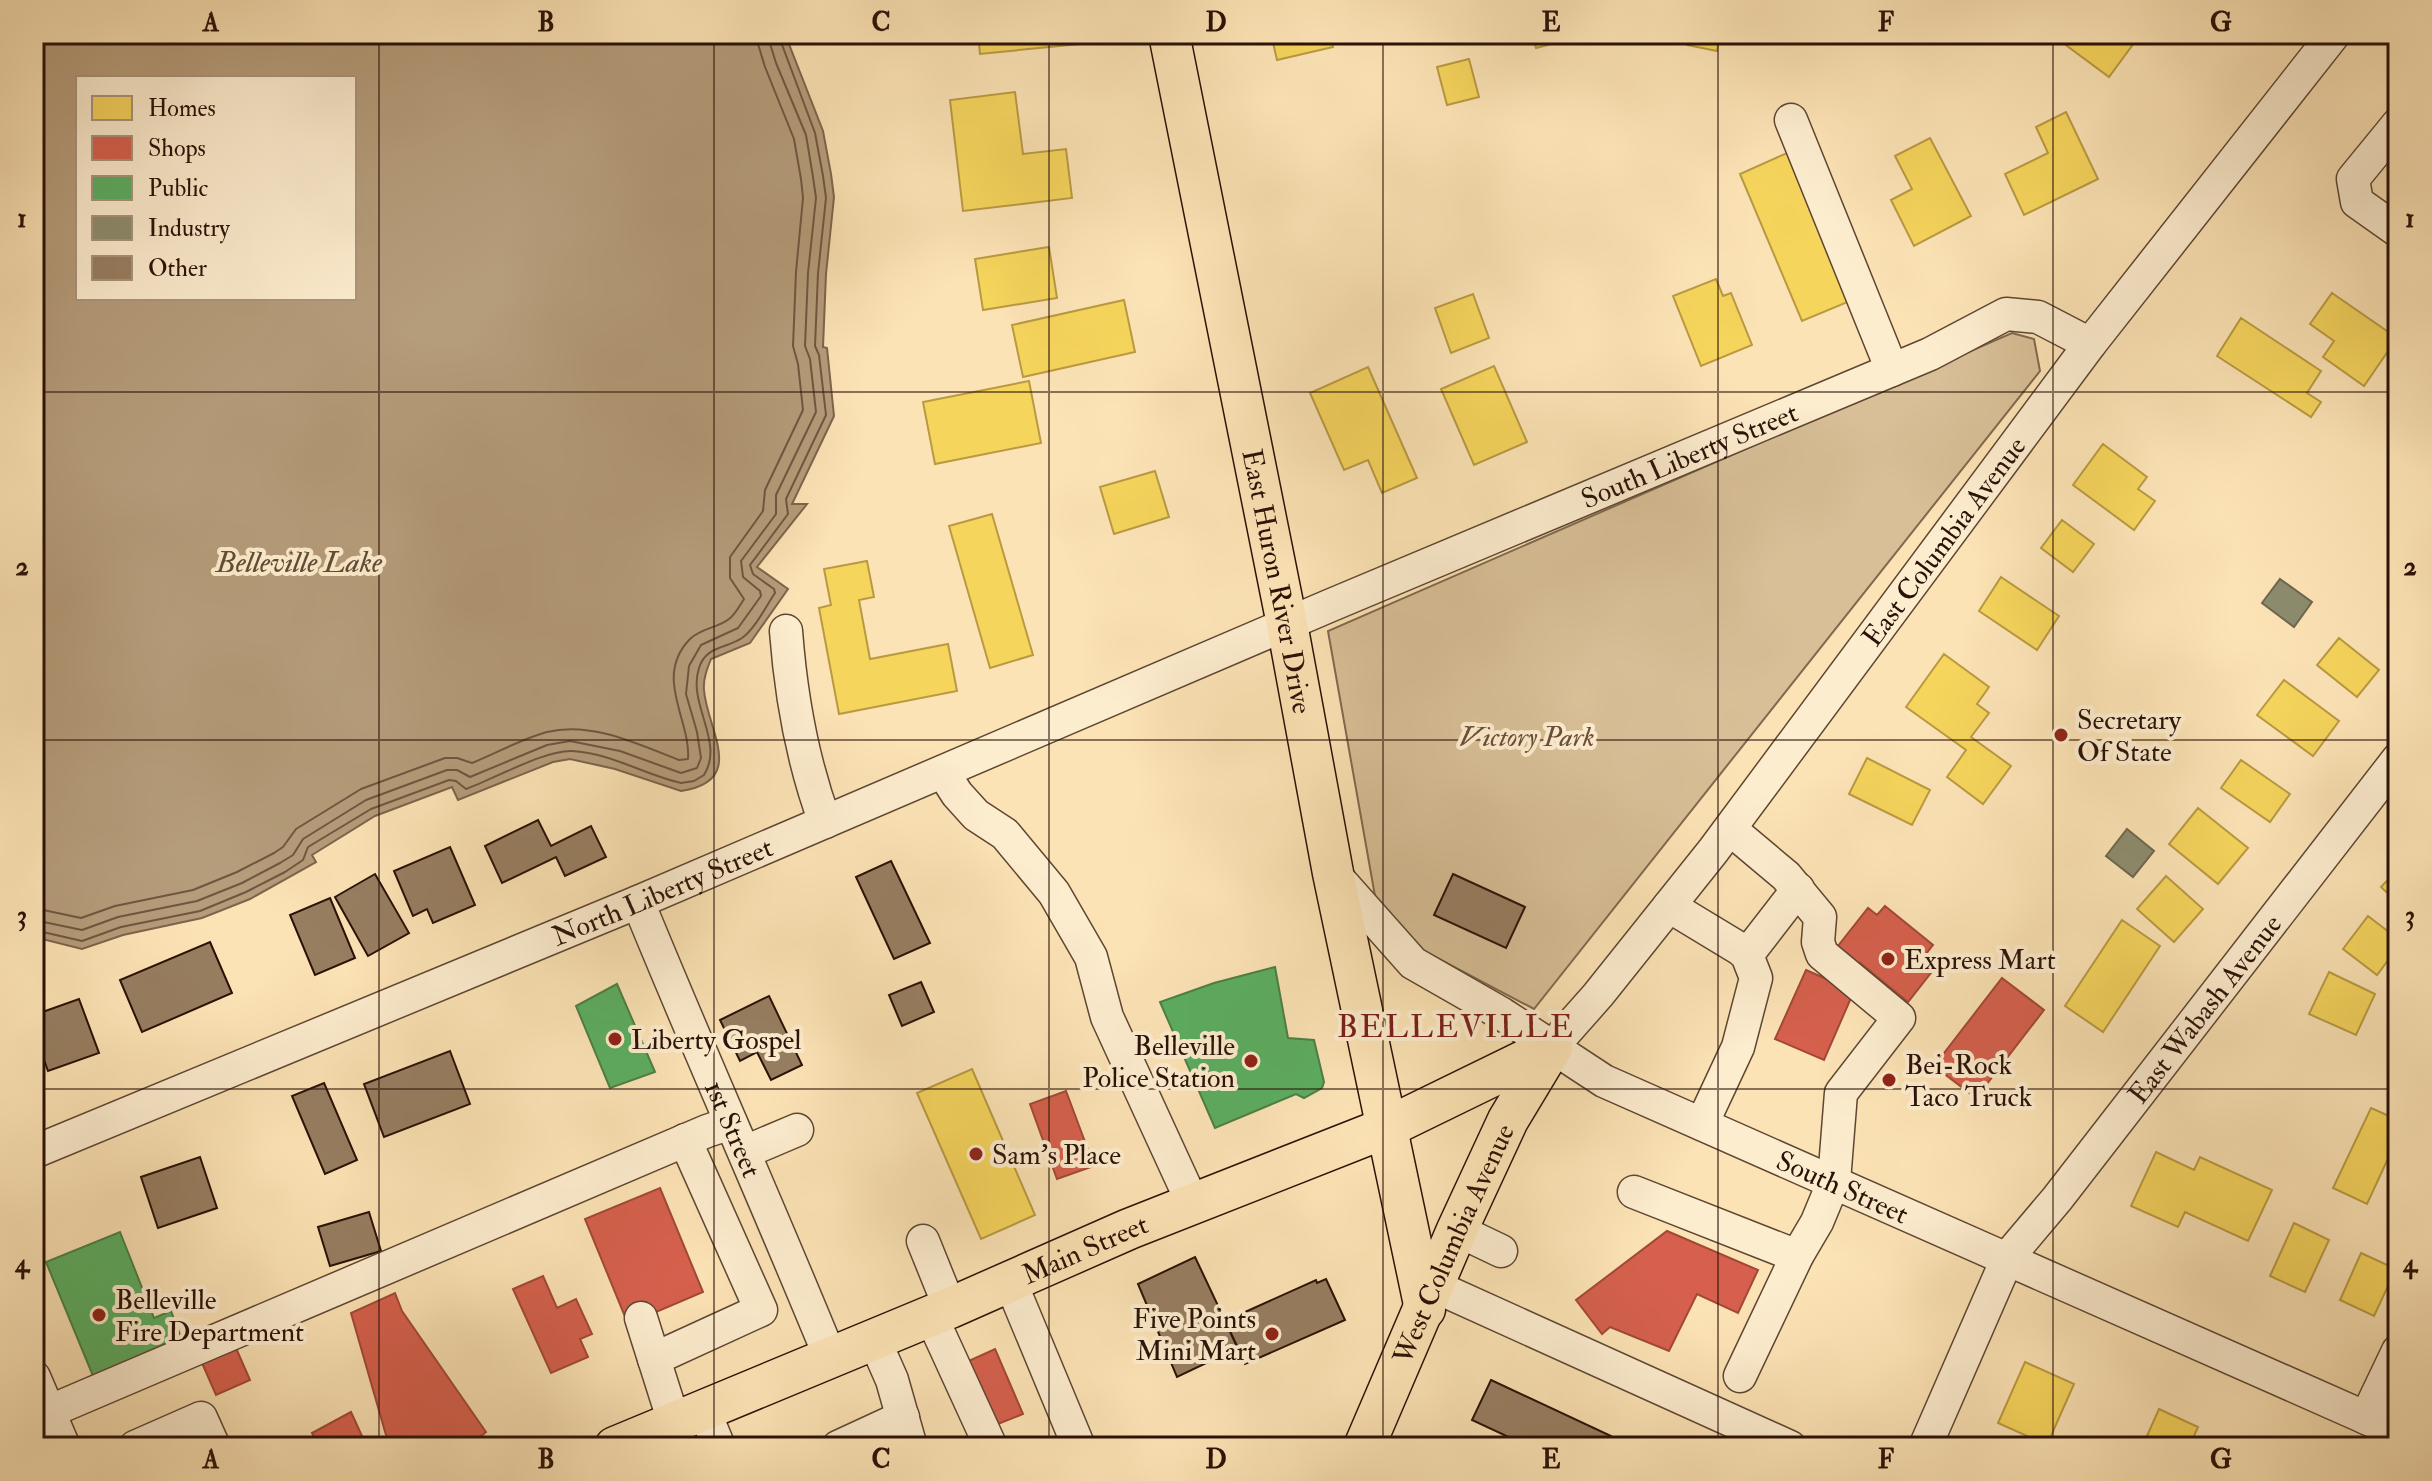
<svg xmlns="http://www.w3.org/2000/svg" width="2432" height="1481" viewBox="0 0 2432 1481" font-family="'IM FELL Double Pica',serif">
  <style>
    .green { fill: #d8bf97; stroke: #81684f; stroke-width: 2 }
    .water { fill: #b59c7a; stroke: #7d644c; stroke-width: 2; fill-rule: evenodd }
    .homes { fill: #f6d55c; stroke: #b99a42; stroke-width: 2 }
    .shops { fill: #d6604d; stroke: #a24838; stroke-width: 2 }
    .public { fill: #5aae61; stroke: #4c7f46; stroke-width: 2 }
    .industry { fill: #8c8c6e; stroke: #6f674f; stroke-width: 2 }
    .lines { fill: none; stroke-linecap: round; stroke-linejoin: round }
    .shore { stroke: #705640; stroke-width: 2 }
    .building { fill: #977e61; stroke: #2a1107; stroke-width: 2 }
    .minor-casing { stroke: #5e4632; stroke-width: 35 }
    .major-casing { stroke: #2a1107; stroke-width: 43 }
    .minor { stroke: #fdedcf; stroke-width: 32 }
    .major { stroke: #fce3b5; stroke-width: 40 }
    .grid { fill: none; stroke: #2a1107; stroke-width: 2; stroke-opacity: 0.55 }
    .poi-dot { fill: #8f2418; stroke: #fdedcf; stroke-width: 3 }
    .labels { text-anchor: middle; stroke-width: 8; stroke-linejoin: round; paint-order: stroke }
    .street-label { font-size: 28px; fill: #2a1107; stroke: #fdedcf }
    .poi-label { font-size: 28px; fill: #2a1107; stroke: #fdedcf; text-anchor: start }
    .park-label { font-size: 28px; font-style: italic; fill: #674e39; stroke: #fdedcf }
    .water-label { font-size: 30px; font-style: italic; fill: #624935; stroke: #fdedcf }
    .quarter-label { font-size: 32px; letter-spacing: 2px; fill: #7a1f14; stroke: #fdedcf }
    .neatline { fill: none; stroke: #2a1107; stroke-width: 3 }
    .grid-label { font-size: 26px; text-anchor: middle; font-weight: bold; fill: #2a1107 }
  </style>
  <rect width="100%" height="100%" fill="#fce3b5"/>
  <filter id="stains"><feTurbulence type="fractalNoise" baseFrequency=".0025" numOctaves="4"/><feColorMatrix values="0 0 0 0 .2 0 0 0 0 .09 0 0 0 0 .02 0 0 0 .5 -.17"/></filter>
  <radialGradient id="worn" r=".72"><stop offset=".6" stop-color="#630" stop-opacity="0"/><stop offset="1" stop-color="#630" stop-opacity=".3"/></radialGradient>
  <path class="green" d="M 2012,333 L 2034,339 L 2040,371 L 1534,1009 L 1420,949 L 1375,896 L 1328,631 Z"/>
  <path class="water" d="M 34,34 L 785,34 L 823,131 L 831,174 L 834,197 L 826,274 L 823,347 L 827,348 L 834,416 L 792,504 L 807,504 L 757,567 L 788,589 L 750,643 L 711,659 C 707,669 703,679 704,690 C 707,730 748,781 681,791 L 615,769 L 570,759 L 553,762 L 458,800 L 452,787 L 375,816 L 312,855 L 316,862 L 250,899 L 202,918 L 123,935 L 82,949 L 34,937 ZM 78,78 L 354,78 L 354,298 L 78,298 Z"/>
  <path class="homes" d="M 978,34 L 1078,34 L 1079,44 L 980,54 Z
    M 1271,34 L 1330,34 L 1333,47 L 1277,60 Z
    M 1532,34 L 1578,34 L 1579,37 L 1536,48 Z
    M 1689,34 L 1720,34 L 1717,51 L 1687,45 Z
    M 2057,34 L 2122,34 L 2134,43 L 2109,77 L 2055,37 Z
    M 1469,59 L 1479,97 L 1447,105 L 1437,67 Z
    M 1015,92 L 1023,154 L 1066,149 L 1072,198 L 963,211 L 950,100 Z
    M 2066,112 L 2098,179 L 2024,215 L 2005,174 L 2048,153 L 2036,127 Z
    M 1930,138 L 1971,216 L 1914,246 L 1891,200 L 1912,189 L 1895,156 Z
    M 1787,153 L 1850,301 L 1802,321 L 1740,174 Z
    M 1049,247 L 1057,298 L 983,310 L 975,259 Z
    M 1716,279 L 1723,296 L 1731,293 L 1752,345 L 1701,366 L 1673,296 Z
    M 2332,293 L 2397,338 L 2364,386 L 2323,357 L 2334,341 L 2310,324 Z
    M 1473,294 L 1489,338 L 1451,353 L 1435,308 Z
    M 1124,300 L 1135,352 L 1023,377 L 1012,325 Z
    M 2241,318 L 2321,371 L 2307,393 L 2321,402 L 2311,417 L 2217,356 Z
    M 1494,366 L 1527,442 L 1474,465 L 1441,389 Z
    M 1368,367 L 1417,478 L 1382,493 L 1368,460 L 1344,470 L 1310,393 Z
    M 1029,381 L 1041,443 L 935,464 L 923,402 Z
    M 2103,444 L 2147,477 L 2138,489 L 2155,501 L 2134,530 L 2073,485 Z
    M 1155,471 L 1169,517 L 1114,534 L 1100,487 Z
    M 992,514 L 1033,655 L 990,668 L 949,526 Z
    M 2062,520 L 2094,544 L 2073,572 L 2041,548 Z
    M 867,561 L 874,597 L 859,600 L 870,659 L 948,644 L 957,691 L 839,714 L 819,608 L 831,605 L 824,569 Z
    M 2001,577 L 2059,616 L 2037,650 L 1979,611 Z
    M 2339,638 L 2379,670 L 2357,697 L 2317,665 Z
    M 1944,654 L 1989,687 L 1977,704 L 1989,713 L 1971,737 L 2011,766 L 1983,804 L 1947,777 L 1966,750 L 1906,707 Z
    M 2284,680 L 2339,721 L 2313,756 L 2257,715 Z
    M 1867,758 L 1930,790 L 1912,825 L 1849,794 Z
    M 2241,760 L 2290,794 L 2270,822 L 2221,788 Z
    M 2198,808 L 2248,848 L 2218,884 L 2169,844 Z
    M 2398,869 L 2398,903 L 2381,887 Z
    M 2166,876 L 2203,909 L 2174,942 L 2137,909 Z
    M 2368,916 L 2398,939 L 2398,947 L 2377,975 L 2343,949 Z
    M 2122,920 L 2160,946 L 2103,1032 L 2065,1006 Z
    M 2329,972 L 2375,994 L 2356,1035 L 2309,1014 Z
    M 972,1069 L 1035,1215 L 981,1239 L 917,1093 Z
    M 2371,1108 L 2398,1120 L 2398,1137 L 2367,1204 L 2333,1188 Z
    M 2156,1152 L 2194,1170 L 2200,1157 L 2272,1190 L 2248,1241 L 2185,1212 L 2178,1227 L 2131,1206 Z
    M 2294,1223 L 2329,1240 L 2305,1292 L 2270,1276 Z
    M 2361,1253 L 2396,1269 L 2374,1316 L 2340,1300 Z
    M 2025,1362 L 2074,1384 L 2047,1445 L 1998,1423 Z
    M 2159,1409 L 2198,1427 L 2189,1447 L 2142,1447 Z"/>
  <path class="shops" d="M 1885,906 L 1933,945 L 1926,954 L 1938,964 L 1908,1002 L 1860,963 L 1856,968 L 1834,951 L 1868,908 L 1877,915 Z
    M 1806,970 L 1854,991 L 1824,1060 L 1775,1039 Z
    M 2002,978 L 2044,1010 L 1976,1098 L 1934,1066 Z
    M 1066,1091 L 1094,1166 L 1057,1179 L 1030,1104 Z
    M 660,1188 L 703,1292 L 628,1324 L 585,1219 Z
    M 1667,1231 L 1758,1270 L 1738,1313 L 1697,1294 L 1669,1351 L 1610,1327 L 1602,1334 L 1576,1300 Z
    M 543,1276 L 557,1308 L 576,1299 L 592,1334 L 580,1339 L 588,1357 L 551,1373 L 513,1289 Z
    M 395,1293 L 402,1311 L 486,1432 L 468,1447 L 409,1447 L 404,1437 L 388,1442 L 351,1313 Z
    M 236,1348 L 250,1380 L 216,1395 L 202,1363 Z
    M 995,1349 L 1023,1414 L 988,1428 L 962,1364 Z
    M 351,1412 L 367,1447 L 318,1447 L 312,1433 Z"/>
  <path class="public" d="M 1275,967 L 1288,1038 L 1314,1040 L 1324,1082 L 1322,1088 L 1304,1098 L 1296,1094 L 1215,1128 L 1160,1002 L 1214,983 Z
    M 617,984 L 655,1072 L 610,1088 L 576,1006 Z
    M 120,1232 L 154,1318 L 171,1311 L 182,1340 L 93,1376 L 46,1262 Z"/>
  <path class="industry" d="M 2280,579 L 2312,602 L 2294,627 L 2262,603 Z
    M 2127,829 L 2154,851 L 2133,877 L 2106,856 Z"/>
  <g class="lines">
    <path class="shore" d="M 34,908 L 81,918 L 115,906 L 193,890 L 237,872 L 274,853 L 283,847 L 296,829 L 361,789 L 445,758 L 457,758 L 472,763 C 497,753 521,739 547,732 C 591,721 638,744 679,760 L 688,759 C 691,720 653,677 690,639 C 701,628 718,628 729,619 C 735,615 740,605 744,599 L 730,578 L 730,557 L 763,511 L 765,490 L 803,410 L 798,364 L 793,346 L 796,272 L 803,198 L 801,179 L 794,139 L 765,67 L 755,34
      M 34,920 L 82,930 L 118,917 L 197,901 L 242,883 L 280,863 L 293,855 L 303,839 L 366,800 L 447,770 L 457,770 L 470,777 L 547,745 L 570,741 L 620,751 L 681,773 L 697,768 L 701,758 L 697,732 L 686,694 L 689,666 L 701,645 L 738,628 L 761,596 L 760,591 L 743,577 L 741,561 L 776,514 L 776,495 L 816,412 L 810,359 L 805,346 L 808,273 L 816,198 L 813,177 L 806,135 L 776,63 L 767,34
      M 34,930 L 82,941 L 121,927 L 200,911 L 246,892 L 285,872 L 303,860 L 308,847 L 371,809 L 449,780 L 456,781 L 466,789 C 494,779 544,750 572,751 C 611,753 645,775 681,783 L 694,781 L 704,775 C 725,742 687,704 699,668 C 706,646 725,649 742,638 C 755,629 766,606 775,593 L 774,589 L 753,574 L 750,565 L 788,514 L 786,499 L 826,415 L 819,355 L 815,346 L 818,273 L 826,198 L 823,176 L 815,133 L 778,34"/>
  </g>
  <path class="building" d="M 538,820 L 551,846 L 591,826 L 606,857 L 565,876 L 556,857 L 502,883 L 485,846 Z
    M 450,847 L 475,905 L 433,923 L 427,909 L 413,916 L 394,871 Z
    M 891,861 L 930,943 L 894,959 L 856,877 Z
    M 375,874 L 409,933 L 368,956 L 335,897 Z
    M 1453,874 L 1525,907 L 1506,948 L 1434,915 Z
    M 330,898 L 355,958 L 315,975 L 290,915 Z
    M 210,942 L 232,993 L 142,1032 L 120,980 Z
    M 921,982 L 934,1012 L 902,1026 L 889,995 Z
    M 769,996 L 802,1065 L 771,1080 L 757,1052 L 740,1061 L 720,1020 Z
    M 79,999 L 99,1053 L 48,1071 L 34,1032 L 34,1015 Z
    M 450,1051 L 470,1104 L 384,1137 L 364,1084 Z
    M 324,1083 L 357,1160 L 325,1174 L 292,1096 Z
    M 200,1157 L 217,1208 L 158,1228 L 141,1177 Z
    M 369,1212 L 381,1251 L 330,1266 L 318,1227 Z
    M 1195,1257 L 1238,1348 L 1177,1377 L 1138,1284 Z
    M 1326,1279 L 1345,1320 L 1245,1364 L 1225,1321 L 1316,1280 L 1317,1283 Z
    M 1491,1380 L 1611,1436 L 1606,1447 L 1530,1447 L 1472,1420 Z"/>
  <g class="lines">
    <defs>
      <g id="minor">
        <path d="M 1791,120 L 1892,370"/>
        <path d="M 2398,124 L 2353,179 L 2357,202 L 2398,231"/>
        <path d="M 786,631 C 791,697 802,760 825,822"/>
        <path d="M 943,772 L 957,794 L 976,815 L 1005,834 L 1054,893 L 1091,957 L 1107,1017 L 1193,1204"/>
        <path d="M 1730,829 L 1786,876 L 1820,917 L 1818,942 L 1822,954 L 1899,1018 L 1841,1093 L 1834,1181 L 1817,1222 L 1797,1256"/>
        <path id="s1" d="M 1333,873 L 1413,963 L 1502,1014 L 1604,1081 L 2398,1432"/>
        <path id="s2" d="M 638,902 C 700,1054 768,1205 830,1357"/>
        <path d="M 1669,906 L 1740,949 L 1747,955 L 1756,978 L 1738,1047 L 1702,1124"/>
        <path d="M 1747,955 L 1798,889"/>
        <path id="s3" d="M 1552,1047 L 1598,995 L 1713,851 L 2090,344 L 2334,34"/>
        <path id="s4" d="M 34,1152 L 638,902 L 1329,606 L 1930,354 L 2006,314 L 2038,317 L 2090,344"/>
        <path d="M 745,1152 L 797,1130"/>
        <path d="M 1634,1192 L 1797,1256 L 1740,1376"/>
        <path d="M 1457,1230 L 1501,1251"/>
        <path d="M 923,1241 L 950,1308"/>
        <path d="M 1010,1281 L 1079,1447"/>
        <path d="M 1434,1286 L 1790,1447"/>
        <path d="M 931,1316 L 991,1447"/>
        <path d="M 641,1318 L 674,1422"/>
        <path d="M 874,1339 L 892,1380 L 911,1447"/>
        <path d="M 654,1359 L 761,1310 L 685,1140"/>
        <path d="M 34,1377 L 64,1447"/>
        <path d="M 704,1410 L 719,1447"/>
        <path d="M 34,1418 L 707,1131 L 731,1123"/>
        <path d="M 2366,1418 L 2398,1351"/>
        <path d="M 135,1447 L 201,1418 L 214,1447"/>
        <path d="M 838,1447 L 903,1417"/>
        <path id="s5" d="M 1925,1447 L 2008,1257 L 2057,1199 L 2398,759"/>
      </g>
      <g id="major">
        <path id="s6" d="M 1169,34 L 1287,624 L 1333,873 L 1425,1309"/>
        <path id="s7" d="M 615,1447 L 950,1308 L 1129,1229 L 1388,1127 L 1552,1047"/>
        <path id="s8" d="M 1364,1447 L 1457,1230 L 1508,1120 L 1552,1047"/>
      </g>
    </defs>
    <use href="#minor" class="minor-casing"/>
    <use href="#major" class="major-casing"/>
    <use href="#minor" class="minor"/>
    <use href="#major" class="major"/>
  </g>
  <path class="grid" d="M 379,34 L 379,1447M 714,34 L 714,1447M 1049,34 L 1049,1447M 1383,34 L 1383,1447M 1718,34 L 1718,1447M 2053,34 L 2053,1447M 34,392 L 2398,392M 34,740 L 2398,740M 34,1089 L 2398,1089"/>
  <g class="poi-dot">
    <circle cx="2061" cy="735" r="8"/>
    <circle cx="1888" cy="959" r="8"/>
    <circle cx="615" cy="1039" r="8"/>
    <circle cx="1251" cy="1061" r="8"/>
    <circle cx="1889" cy="1080" r="8"/>
    <circle cx="976" cy="1154" r="8"/>
    <circle cx="99" cy="1315" r="8"/>
    <circle cx="1272" cy="1334" r="8"/>
  </g>
  <g class="labels">
    <g class="street-label">
      <text dy="10" stroke="none"><textPath href="#s4" startOffset="1796">South Liberty Street</textPath></text>
      <text dy="10" stroke="none"><textPath href="#s3" startOffset="640">East Columbia Avenue</textPath></text>
      <text dy="10" stroke="none"><textPath href="#s6" startOffset="558">East Huron River Drive</textPath></text>
      <text dy="10" stroke="none"><textPath href="#s4" startOffset="680">North Liberty Street</textPath></text>
      <text dy="10" stroke="none"><textPath href="#s5" startOffset="524">East Wabash Avenue</textPath></text>
      <text dy="10" stroke="none"><textPath href="#s2" startOffset="246">1st Street</textPath></text>
      <text dy="10" stroke="none"><textPath href="#s1" startOffset="606">South Street</textPath></text>
      <text dy="10" stroke="none"><textPath href="#s8" startOffset="222">West Columbia Avenue</textPath></text>
      <text dy="10" stroke="none"><textPath href="#s7" startOffset="510">Main Street</textPath></text>
    </g>
    <g class="poi-label">
      <text x="2077" y="729">Secretary<tspan x="2077" dy="32">Of State</tspan></text>
      <text x="1904" y="969">Express Mart</text>
      <text x="631" y="1049">Liberty Gospel</text>
      <text x="1235" y="1055" text-anchor="end">Belleville<tspan x="1235" dy="32">Police Station</tspan></text>
      <text x="1905" y="1074">Bei-Rock<tspan x="1905" dy="32">Taco Truck</tspan></text>
      <text x="992" y="1164">Sam's Place</text>
      <text x="115" y="1309">Belleville<tspan x="115" dy="32">Fire Department</tspan></text>
      <text x="1256" y="1328" text-anchor="end">Five Points<tspan x="1256" dy="32">Mini Mart</tspan></text>
    </g>
    <g class="park-label">
      <text x="1527" y="746">Victory Park</text>
    </g>
    <g class="water-label">
      <text x="299" y="572">Belleville Lake</text>
    </g>
    <g class="quarter-label">
      <text x="1456" y="1037">BELLEVILLE</text>
    </g>
  </g>
  <rect width="2432" height="1481" fill="none" stroke="#fce3b5" stroke-width="88"/>
  <rect x="76" y="76" width="280" height="224" fill="#fdedcf" stroke="#a9957f" stroke-width="2"/>
  <rect x="92" y="96" width="40" height="24" fill="#f6d55c" stroke="#a9957f" stroke-width="2"/>
  <text x="148" y="116" font-size="24" fill="#2a1107">Homes</text>
  <rect x="92" y="136" width="40" height="24" fill="#d6604d" stroke="#a9957f" stroke-width="2"/>
  <text x="148" y="156" font-size="24" fill="#2a1107">Shops</text>
  <rect x="92" y="176" width="40" height="24" fill="#5aae61" stroke="#a9957f" stroke-width="2"/>
  <text x="148" y="196" font-size="24" fill="#2a1107">Public</text>
  <rect x="92" y="216" width="40" height="24" fill="#8c8c6e" stroke="#a9957f" stroke-width="2"/>
  <text x="148" y="236" font-size="24" fill="#2a1107">Industry</text>
  <rect x="92" y="256" width="40" height="24" fill="#977e61" stroke="#a9957f" stroke-width="2"/>
  <text x="148" y="276" font-size="24" fill="#2a1107">Other</text>
  <rect x="44" y="44" width="2344" height="1393" class="neatline"/>
  <g class="grid-label">
    <text x="211" y="31">A</text>
    <text x="546" y="31">B</text>
    <text x="881" y="31">C</text>
    <text x="1216" y="31">D</text>
    <text x="1551" y="31">E</text>
    <text x="1886" y="31">F</text>
    <text x="2221" y="31">G</text>
    <text x="22" y="227">1</text>
    <text x="2410" y="227">1</text>
    <text x="22" y="575">2</text>
    <text x="2410" y="575">2</text>
    <text x="22" y="924">3</text>
    <text x="2410" y="924">3</text>
    <text x="22" y="1272">4</text>
    <text x="2410" y="1272">4</text>
    <text x="211" y="1468">A</text>
    <text x="546" y="1468">B</text>
    <text x="881" y="1468">C</text>
    <text x="1216" y="1468">D</text>
    <text x="1551" y="1468">E</text>
    <text x="1886" y="1468">F</text>
    <text x="2221" y="1468">G</text>
  </g>
  <rect width="100%" height="100%" filter="url(#stains)"/>
  <rect width="100%" height="100%" fill="url(#worn)"/>
</svg>
